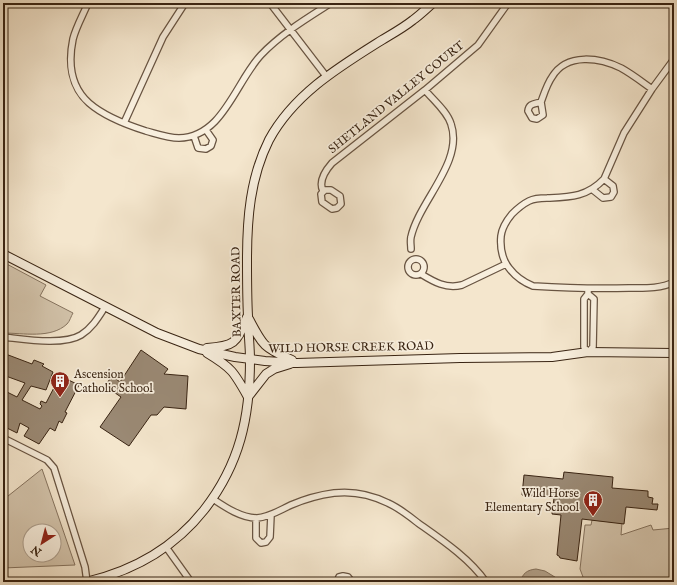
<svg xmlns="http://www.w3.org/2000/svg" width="677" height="585" font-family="'IM FELL English',serif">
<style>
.green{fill:#d4c5ad;stroke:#867460;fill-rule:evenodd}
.water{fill:#b4a48e;stroke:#83715d}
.building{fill:#9a8974;stroke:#392413}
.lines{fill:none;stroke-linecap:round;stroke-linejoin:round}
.street-casing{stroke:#685442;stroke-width:8}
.secondary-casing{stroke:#392413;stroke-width:10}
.street{stroke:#f8efde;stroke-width:5.5}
.secondary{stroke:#f8efde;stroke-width:8}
.labels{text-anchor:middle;stroke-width:3.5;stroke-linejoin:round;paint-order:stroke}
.street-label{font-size:12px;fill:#392413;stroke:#f8efde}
.poi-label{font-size:12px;fill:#392413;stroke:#f8efde;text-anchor:start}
</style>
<rect width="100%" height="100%" fill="#f4e6cd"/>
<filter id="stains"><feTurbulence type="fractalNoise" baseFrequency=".005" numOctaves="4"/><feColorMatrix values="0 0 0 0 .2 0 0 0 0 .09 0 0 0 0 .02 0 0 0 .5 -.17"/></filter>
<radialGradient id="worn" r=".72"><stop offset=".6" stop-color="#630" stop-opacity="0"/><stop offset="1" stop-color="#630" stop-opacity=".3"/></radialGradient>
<path class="green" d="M3,262L46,285L40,296L73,313C71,316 70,321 67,324C51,339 23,333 3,333Z
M42,469L75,565L3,568V500ZM30,531H54V555H30Z
M592,520L622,523L621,535L651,525L653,530L674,528V582H588L583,577L580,569L585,525H591Z"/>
<path class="water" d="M536,569L545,571L563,582H520C523,573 527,570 536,569Z"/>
<path class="building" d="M141,350L168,369L164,374L188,376L186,409L164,407L157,415H151L129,446L100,427L121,397L105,386L112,376L120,382Z
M3,353L32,364L34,360L44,364L42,366L53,372L46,390L31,386L22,400L40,409L42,406L40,404L41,401L46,403L60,376L79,385L65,412L67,413L62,423L59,421L55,431L50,428L39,444L24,436L29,428L20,423L17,433L7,428L6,429L3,427V418L5,414H3V390L17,397L25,383L3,375Z
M564,472L613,477L612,488L648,491V497L653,498L652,504H658L657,510L626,507L624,524L582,519L577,561L560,558L559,556L557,555L561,515L552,514L554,498L522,495L524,475L563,479Z"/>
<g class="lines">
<g class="street-casing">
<path id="street" d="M88,3C83,15 76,27 73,39C68,63 71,87 89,103C105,117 127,125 146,131C157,134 168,138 179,138C223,137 235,83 261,55C281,34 306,19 331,3
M187,3H194
M270,3L326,76
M674,59L652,89L624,133L604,179C587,197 570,197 547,198C541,198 535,198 529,201C523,204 517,209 512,214C507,220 502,227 501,236C500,247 502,259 509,268C515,276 523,282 533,286C565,288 596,289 629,288C644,288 660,289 674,282
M541,102C544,94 547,84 552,77C567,52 600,58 621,68C632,74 642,82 652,89
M541,102L543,115L537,119L532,118L528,111C529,103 535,104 541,102Z
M124,123L163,37L185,3
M194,136L198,148L206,149L211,146L213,140L206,130
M325,190H331L340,196L341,204L337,208L332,209L322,202L321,194Z
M593,190L603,198L611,197L614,192L613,186L604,179
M323,191C318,181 325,171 332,163L425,90L478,45L508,3
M411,249C411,245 410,241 411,237C419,201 464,162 451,124C447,111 433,100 425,90
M408 267a8 8 0 1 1 16 0a8 8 0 1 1-16 0Z
M421,274C434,282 446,289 462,285L506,264
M588,294L594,299L593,347L588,352L584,347V299L588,294V289
M3,337C23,339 63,346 81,335C92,328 98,318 105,307
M3,438L47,460L54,468L85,567L87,582
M213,499C225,507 241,518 257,518C270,517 280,510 291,505C305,499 319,495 334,493C352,491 372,495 388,503C399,508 408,515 418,523C442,540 469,558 486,582
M256,518V538L261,543L266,542L270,537L271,515
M166,547L191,582
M337,582L339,577L343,576L348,577L352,582"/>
</g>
<g class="secondary-casing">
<path id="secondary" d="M3,254L157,333L199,349L235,357L265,361L297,363L460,358L552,357L588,352L674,353
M249,319C263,346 264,348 292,360
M207,348C236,346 236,343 247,317
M207,353C232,368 234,372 248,397
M248,397L266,374L274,369L290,364
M86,582C133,571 174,548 204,510C240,464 250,417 250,360C250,345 248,331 248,316C247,297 247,278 247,260C247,219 250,178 269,140C294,94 339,67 382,40C392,34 403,28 413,20C420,15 426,9 433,3"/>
</g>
<use href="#street" class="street"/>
<use href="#secondary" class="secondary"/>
</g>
<defs>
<g id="building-pin" transform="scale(1)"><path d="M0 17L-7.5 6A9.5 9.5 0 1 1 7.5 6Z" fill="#8f2418" stroke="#f8efde"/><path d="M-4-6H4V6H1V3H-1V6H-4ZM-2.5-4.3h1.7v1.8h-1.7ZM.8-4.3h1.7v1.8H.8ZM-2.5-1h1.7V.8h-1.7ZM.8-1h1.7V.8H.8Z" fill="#fff"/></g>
</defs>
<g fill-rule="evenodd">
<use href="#building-pin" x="60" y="381"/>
<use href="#building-pin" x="593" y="500"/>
</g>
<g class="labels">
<g class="street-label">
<text transform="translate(396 97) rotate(-39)" y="4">SHETLAND VALLEY COURT</text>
<text transform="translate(236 292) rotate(-91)" y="4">BAXTER ROAD</text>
<text transform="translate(351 347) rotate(-1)" y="4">WILD HORSE CREEK ROAD</text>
</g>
<g class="poi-label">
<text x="74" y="378">Ascension<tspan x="74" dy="14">Catholic School</tspan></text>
<text x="579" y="497" text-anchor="end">Wild Horse<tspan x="579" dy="14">Elementary School</tspan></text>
</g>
</g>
<rect width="677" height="585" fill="none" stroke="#f4e6cd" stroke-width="16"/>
<rect x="4" y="4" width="669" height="577" fill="none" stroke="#392413" stroke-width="2"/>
<rect x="8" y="8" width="661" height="569" fill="none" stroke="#392413"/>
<g transform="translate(42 543) rotate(216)"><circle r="19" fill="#f8efde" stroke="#ac9e8d"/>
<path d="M0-3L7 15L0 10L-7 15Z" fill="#8f2418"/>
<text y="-6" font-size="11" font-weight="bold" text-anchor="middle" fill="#392413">N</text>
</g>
<rect width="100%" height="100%" filter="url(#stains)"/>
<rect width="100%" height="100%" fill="url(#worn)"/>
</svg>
